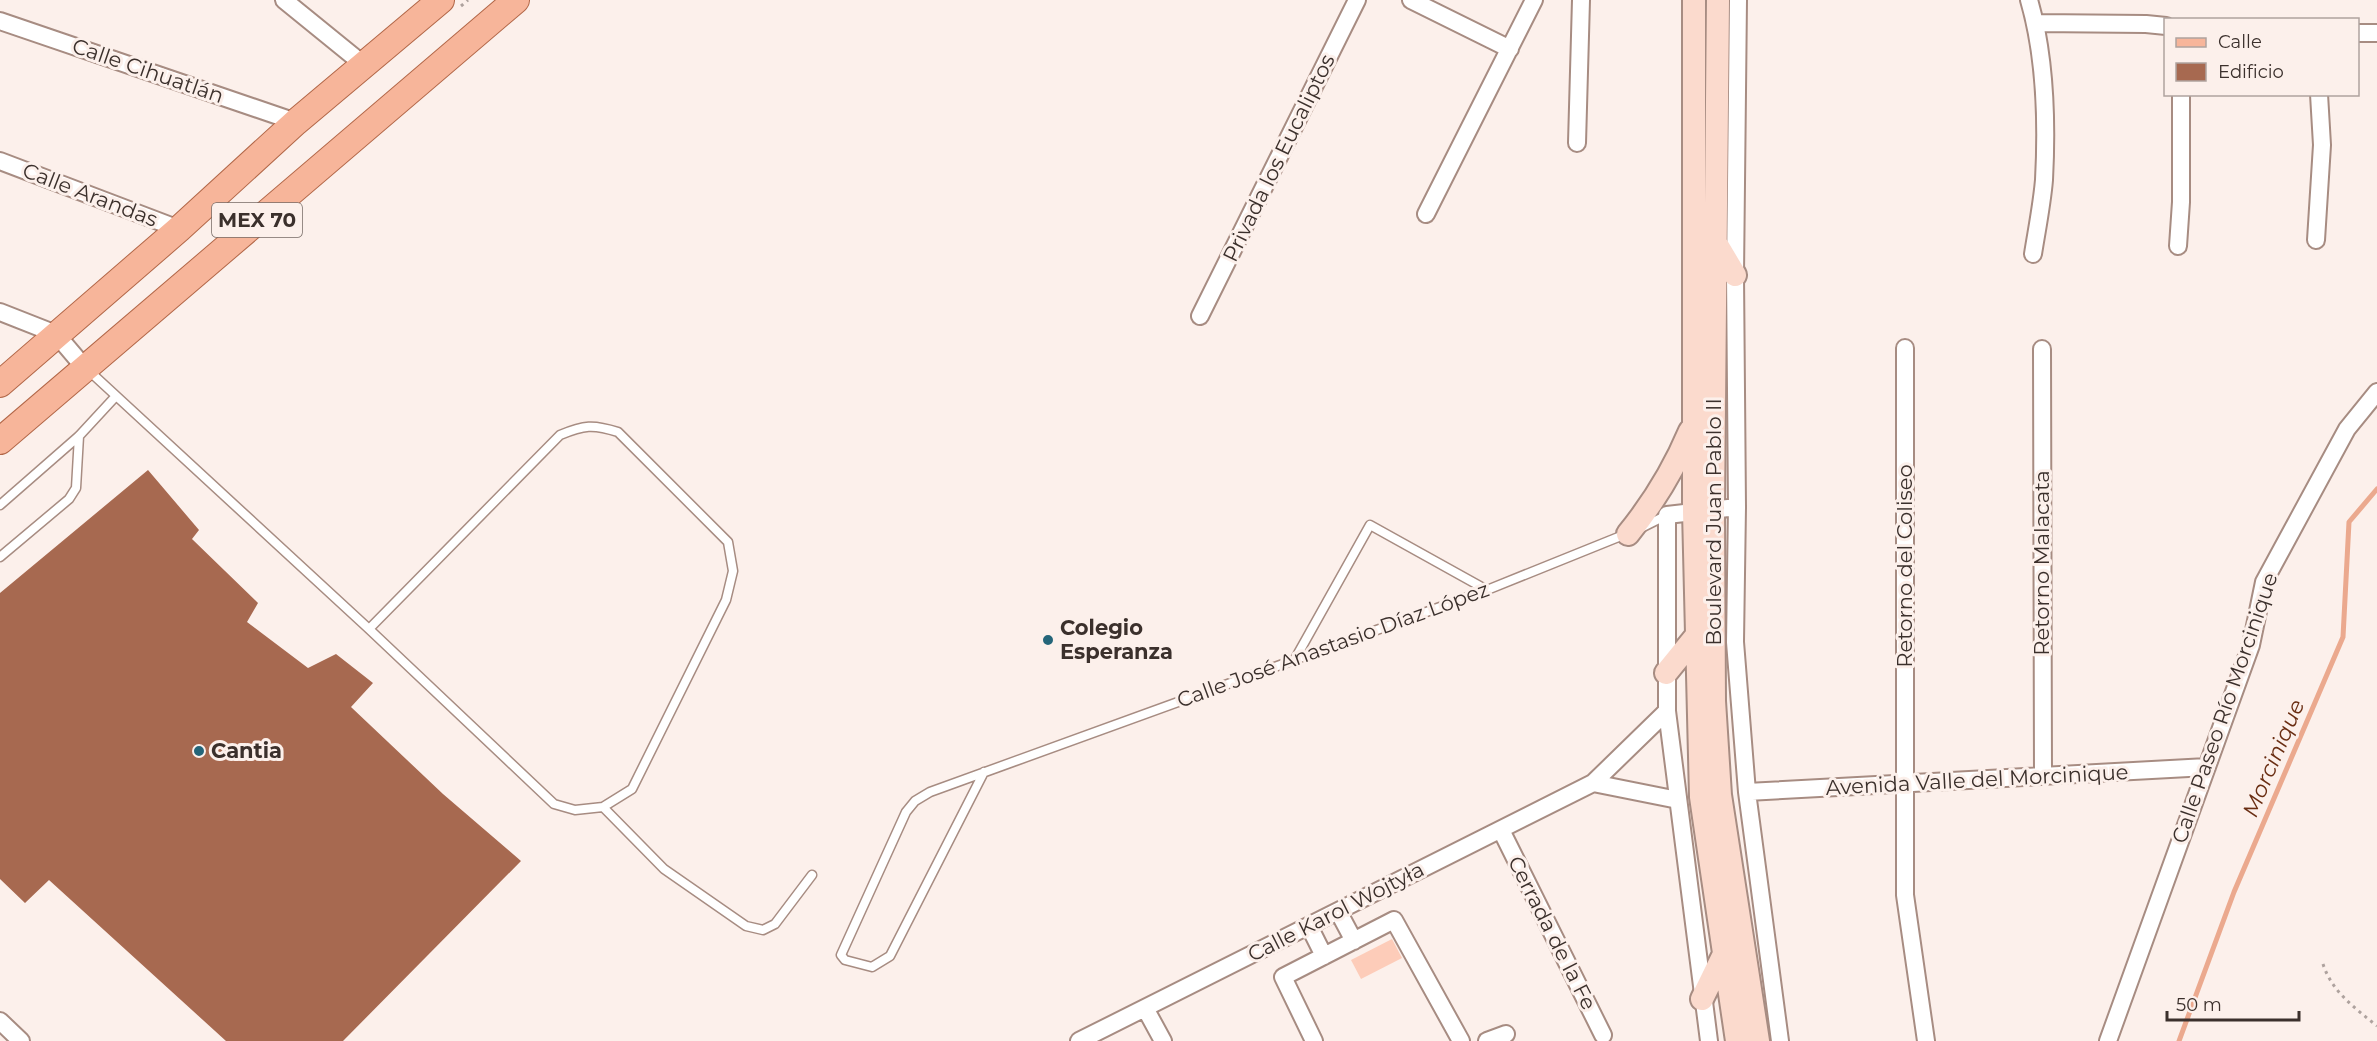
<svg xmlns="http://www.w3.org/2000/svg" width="2377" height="1041" font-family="Montserrat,sans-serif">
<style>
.green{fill:#fdccb9}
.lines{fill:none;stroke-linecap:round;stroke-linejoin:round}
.stream{stroke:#eba98e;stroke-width:5}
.building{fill:#a76950}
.service-casing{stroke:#a78c82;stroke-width:11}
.minor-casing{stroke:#a78c82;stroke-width:20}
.secondary-casing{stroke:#a78c82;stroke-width:26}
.primary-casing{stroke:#b26748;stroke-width:28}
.path{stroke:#aea29e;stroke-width:3;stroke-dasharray:3 4.5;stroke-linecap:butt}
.service{stroke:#fff;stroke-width:8}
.minor{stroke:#fff;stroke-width:16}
.secondary{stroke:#fbdacd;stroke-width:22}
.primary{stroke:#f7b59a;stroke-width:26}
.poi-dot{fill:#246579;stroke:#fcf0eb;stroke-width:2}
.labels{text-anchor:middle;stroke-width:6;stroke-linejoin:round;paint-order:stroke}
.shield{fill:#fcf0eb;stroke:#756a65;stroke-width:1.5}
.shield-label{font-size:20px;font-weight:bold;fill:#3b302c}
.street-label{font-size:21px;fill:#3b302c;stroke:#fcf0eb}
.poi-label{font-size:21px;font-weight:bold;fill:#3b302c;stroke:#fcf0eb;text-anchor:start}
.water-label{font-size:22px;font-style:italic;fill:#6a2e13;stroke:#fcf0eb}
</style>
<rect width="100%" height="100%" fill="#fcf0eb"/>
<path class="green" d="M1392,939L1402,958L1361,979L1351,960Z"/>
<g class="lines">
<path class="stream" d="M2179,1041L2234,892L2343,637L2349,522L2377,489"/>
</g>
<path class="building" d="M148,470L199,530L192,539L258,603L247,622L308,668L336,654L373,683L351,707L443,794L521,861L343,1041H226L49,880L25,903L0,879V593Z"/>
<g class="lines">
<g class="service-casing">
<path id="service" d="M87,369L369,629L554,804L575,810L603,807L632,789L726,600L733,571L728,542L618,432C593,424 584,425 560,435L369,629
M0,505L79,436L116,396
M1641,528L1667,515
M0,557L69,499L76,488L79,436
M1295,659L1370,525L1487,590
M984,772L890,956L872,967L845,960L841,955L906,812L915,801L930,792L1487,590L1626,534
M603,807L664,869L746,926L763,930L775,924L812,875"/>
</g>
<g class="minor-casing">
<path id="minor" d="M284,0L364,65
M1411,0L1510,49
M1738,0L1735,275L1737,507L1735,642L1747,792L1780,1041
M2029,0C2045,55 2047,123 2044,180C2042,204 2037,229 2033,254
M0,21L296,122
M2036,23L2146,24L2166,26
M2358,33H2377
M1577,143L1581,0
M0,161L179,229
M1426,214L1534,0
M2316,240L2322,145L2319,94
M2178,246L2181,202V94
M0,312L56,334L84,367
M1200,316L1357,0
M1905,348V895L1926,1041
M2042,349L2043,776
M1593,783L1678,800
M1747,792L2207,767
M1501,830L1603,1035
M1338,911L1354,941
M1309,926L1324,956
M1145,1008L1163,1041
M0,1021L21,1041
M1079,1041L1593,783L1667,711
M1314,1041L1283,977L1394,920L1461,1041
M1487,1041L1506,1034
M1709,1041L1667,711V515L1737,507
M2108,1041L2251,645L2264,582L2347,429L2377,392"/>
</g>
<g class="secondary-casing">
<path id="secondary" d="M1694,0V511L1701,797L1737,1041
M1718,0L1713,509L1714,701L1720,795L1758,1041
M1716,243L1735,275
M1628,534C1654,502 1674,469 1690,431
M1666,673L1697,635
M1702,999L1723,956"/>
</g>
<g class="primary-casing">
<path id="primary" d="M0,384L179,229L296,122L441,0
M0,441L516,0"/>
</g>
<path class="path" d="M461,6L468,0
M2323,964C2332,992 2355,1008 2377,1026"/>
<use href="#service" class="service"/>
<use href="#minor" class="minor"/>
<use href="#secondary" class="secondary"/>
<use href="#primary" class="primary"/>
</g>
<g class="poi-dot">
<circle cx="1048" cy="640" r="6"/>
<circle cx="199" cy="751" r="6"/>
</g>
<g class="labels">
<rect class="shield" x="212" y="203" width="90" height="34" rx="4.5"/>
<g class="shield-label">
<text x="257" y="227">MEX 70</text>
</g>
<g class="street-label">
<text transform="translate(148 71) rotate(19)" y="7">Calle Cihuatlán</text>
<text transform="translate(1279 158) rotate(-64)" y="7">Privada los Eucaliptos</text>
<text transform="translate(90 195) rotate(21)" y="7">Calle Arandas</text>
<text transform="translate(1714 522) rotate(-90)" y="7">Boulevard Juan Pablo II</text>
<text transform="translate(2042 563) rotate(-90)" y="7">Retorno Malacata</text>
<text transform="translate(1905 566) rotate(-90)" y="7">Retorno del Coliseo</text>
<text transform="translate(1333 645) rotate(-20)" y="7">Calle José Anastasio Díaz López</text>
<text transform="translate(2225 708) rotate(-71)" y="7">Calle Paseo Río Morcinique</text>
<text transform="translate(1977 780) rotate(-3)" y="7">Avenida Valle del Morcinique</text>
<text transform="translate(1336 912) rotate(-27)" y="7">Calle Karol Wojtyła</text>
<text transform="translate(1552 933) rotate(63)" y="7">Cerrada de la Fe</text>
</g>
<g class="poi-label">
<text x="1060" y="635">Colegio<tspan x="1060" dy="24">Esperanza</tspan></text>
<text x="211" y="758">Cantia</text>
</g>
<g class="water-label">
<text transform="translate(2273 758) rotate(-67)" y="8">Morcinique</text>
</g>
</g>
<rect x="2164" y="18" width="195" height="78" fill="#fcf0eb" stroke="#afa39f" stroke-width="1.5"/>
<rect x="2176" y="38" width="30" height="9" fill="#f7b59a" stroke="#afa39f" stroke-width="1.5"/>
<text x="2218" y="48" font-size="18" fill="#3b302c">Calle</text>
<rect x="2176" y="63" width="30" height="18" fill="#a76950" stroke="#afa39f" stroke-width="1.5"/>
<text x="2218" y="78" font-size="18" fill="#3b302c">Edificio</text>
<path d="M2167 1011v9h132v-9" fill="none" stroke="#3b302c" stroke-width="3"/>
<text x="2176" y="1011" font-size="18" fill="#3b302c" stroke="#fcf0eb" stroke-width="4.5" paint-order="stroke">50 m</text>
</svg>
